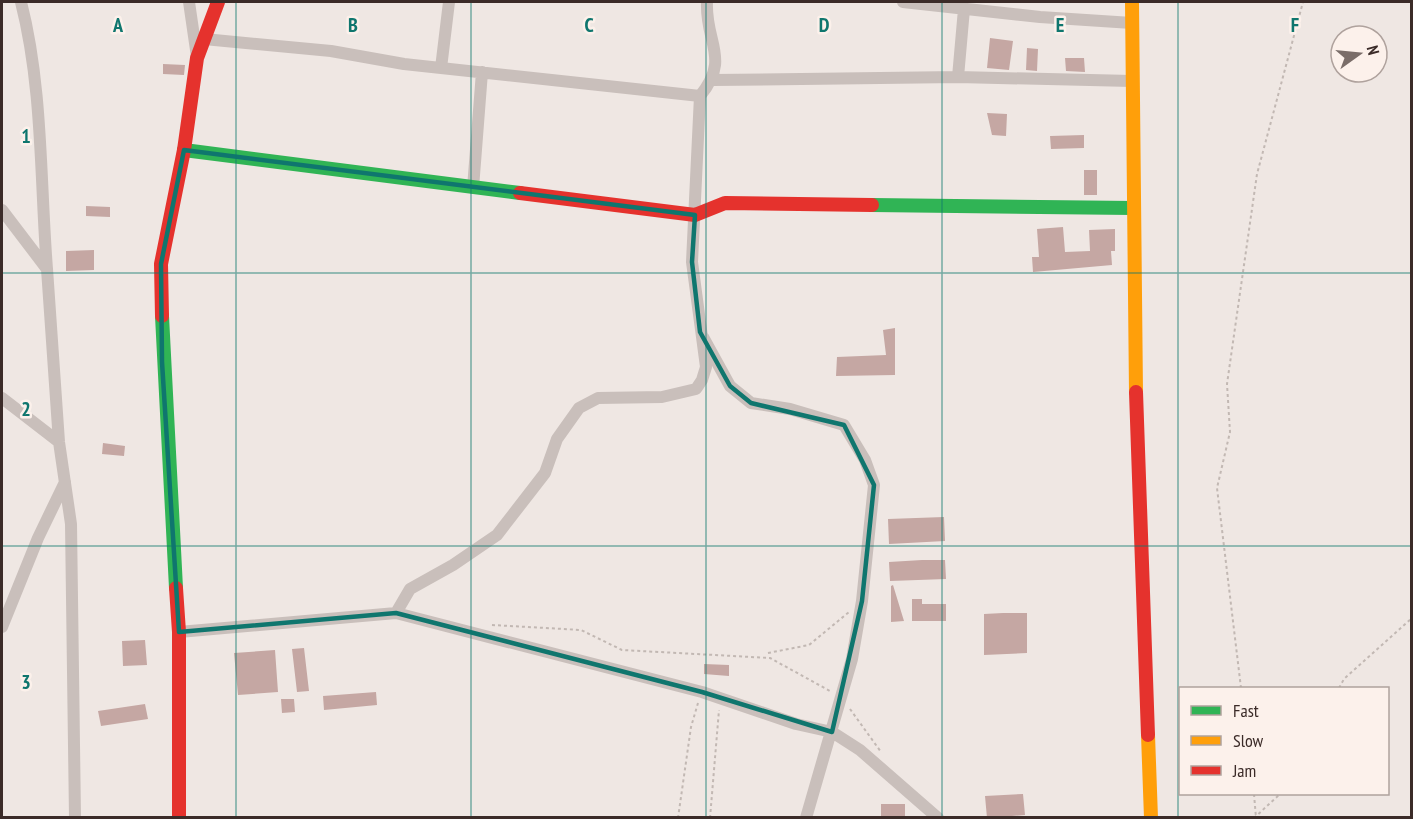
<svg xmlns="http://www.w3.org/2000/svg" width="1413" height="819" font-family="'PT Sans Narrow',sans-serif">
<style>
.building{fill:#c5a7a3}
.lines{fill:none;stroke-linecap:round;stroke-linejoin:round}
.path{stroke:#c2b8b3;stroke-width:2;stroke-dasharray:3 3;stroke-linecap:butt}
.street{stroke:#c9bfbb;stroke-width:12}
.fast{stroke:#30b455;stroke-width:14}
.slow{stroke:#ff9f0a;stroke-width:14}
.jam{stroke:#e5322d;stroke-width:14}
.marked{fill:none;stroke:#0f766e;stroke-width:4.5;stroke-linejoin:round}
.grid{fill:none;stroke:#0f766e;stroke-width:1.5;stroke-opacity:0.55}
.grid-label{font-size:20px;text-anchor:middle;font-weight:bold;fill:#0f766e;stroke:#fcf1eb;stroke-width:5;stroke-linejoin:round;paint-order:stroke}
</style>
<rect width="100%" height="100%" fill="#efe7e3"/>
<path class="building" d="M990,38L1013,41L1009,70L987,68Z
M1027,48L1038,49L1037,71L1026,70Z
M1065,58H1084L1085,72L1066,71Z
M163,64L185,65L184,75L163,74Z
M987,113L1007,114L1006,136L992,135Z
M1084,135V148L1051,149L1050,136Z
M1084,170H1097V195H1084Z
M86,206L110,207V217L86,216Z
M1063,227L1065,252L1090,251L1089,230L1115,229V251H1111L1112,265L1033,272L1032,257H1039L1037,229Z
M94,250V270L66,271V251Z
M895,328V375L836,376L837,357L886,355L883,330Z
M103,443L125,446L124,456L102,454Z
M944,517L945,541L889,544L888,519Z
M922,560H945L946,579L890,581L889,562Z
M893,585L904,621L891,622V586Z
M912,599H922V604H946V621H912Z
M1003,613H1027V653L984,655V614Z
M145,640L147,665L123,666L122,641Z
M304,648L309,691L297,692L292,649Z
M275,650L278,692L238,695L234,653Z
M704,664L729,665V676L704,674Z
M376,692L377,705L324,710L323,696Z
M281,699H294L295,712L282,713Z
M145,704L148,719L101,726L98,711Z
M1023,794L1025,815L987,818L985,796Z
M881,804H905V818H881Z"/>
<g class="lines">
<path class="path" d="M492,625L581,630L622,650L770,658L830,691
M768,653L809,645L849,612
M1241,688L1217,488L1230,432L1227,384L1257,174L1303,2
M1339,688L1344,679L1412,618
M850,709L881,752
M1254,794L1256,818
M678,818L691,727L698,703
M710,818L719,710
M1254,818L1280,794"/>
<path class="street" d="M21,2C43,88 40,180 47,269
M189,2L197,57
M903,2L1040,17L1132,23
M204,39L331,51L404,64L700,96
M441,68L449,2
M958,77L964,9
M713,80L958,77L1132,81
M473,188L482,72
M2,210L47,269L59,442L71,524L75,818
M703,337L730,386L751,403L790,409L844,425L865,460L874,485L862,601L852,659L806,818
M2,398L59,442
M396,613L410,589L453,565L497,535L545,473L557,439L579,408L598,398L662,397L696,389L702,380L706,367L692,262L700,96C731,58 705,43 707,2
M2,627L38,538L65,482
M179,632L396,613L702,692L796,724L832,732L860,750L938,818"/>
<path class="fast" d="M184,150L520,193
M872,205L1133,208
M162,316L176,588"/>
<path class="slow" d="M1132,2L1136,392
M1148,735L1151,818"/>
<path class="jam" d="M520,193L695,215L725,203L872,205
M162,316L161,264L184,150L197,58L218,2
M1136,392L1148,735
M176,588L179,632V818"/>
</g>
<path class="marked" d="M184,150L695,215L692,262L700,332L730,386L751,403L844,425L874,485L862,601L832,732L702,692L396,613L179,632L162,362L161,264Z"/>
<path class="grid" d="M236,2V818M471,2V818M706,2V818M942,2V818M1178,2V818M2,273H1412M2,546H1412"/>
<g class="grid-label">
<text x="118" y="32">A</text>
<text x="353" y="32">B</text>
<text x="589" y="32">C</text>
<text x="824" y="32">D</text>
<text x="1060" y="32">E</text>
<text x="1295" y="32">F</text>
<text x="26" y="143">1</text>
<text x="26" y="416">2</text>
<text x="26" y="689">3</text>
</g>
<rect width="1413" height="819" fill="none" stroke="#3b2b28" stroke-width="6"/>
<rect x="1179" y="687" width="210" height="108" fill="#fcf1eb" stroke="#afa29d" stroke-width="1.5"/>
<rect x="1191" y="706" width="30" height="9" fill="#30b455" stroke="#afa29d" stroke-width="1.5"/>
<text x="1233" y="717" font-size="18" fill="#3b2b28">Fast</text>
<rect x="1191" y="736" width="30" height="9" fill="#ff9f0a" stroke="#afa29d" stroke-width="1.5"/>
<text x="1233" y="747" font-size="18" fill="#3b2b28">Slow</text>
<rect x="1191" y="766" width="30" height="9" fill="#e5322d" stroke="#afa29d" stroke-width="1.5"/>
<text x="1233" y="777" font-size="18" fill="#3b2b28">Jam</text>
<g transform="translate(1359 54) rotate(75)"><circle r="28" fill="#fcf1eb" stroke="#afa29d" stroke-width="1.5"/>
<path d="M0-4.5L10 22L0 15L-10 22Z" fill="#7a6d69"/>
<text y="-9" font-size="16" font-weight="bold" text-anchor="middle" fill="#3b2b28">N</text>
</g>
</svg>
